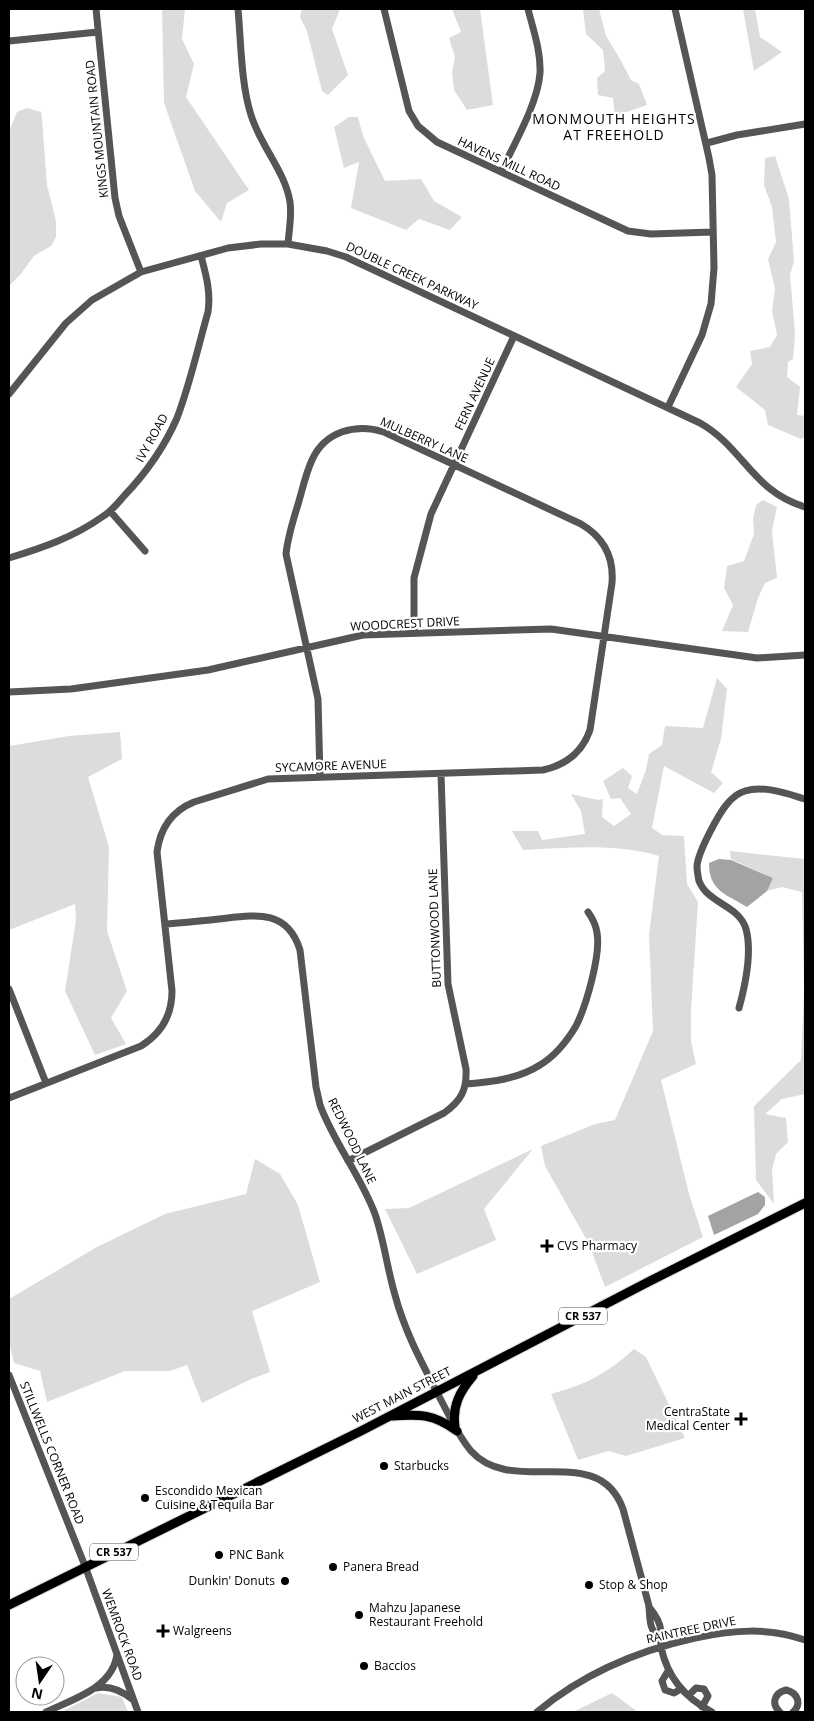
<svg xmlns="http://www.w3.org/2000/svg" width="814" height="1721" font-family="'Open Sans',sans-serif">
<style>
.green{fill:#dcdcdc}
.water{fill:#a3a3a3}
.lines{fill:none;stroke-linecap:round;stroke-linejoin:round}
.major-casing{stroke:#dbdbdb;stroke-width:11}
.minor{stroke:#555;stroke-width:7}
.major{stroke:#000;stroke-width:9}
.poi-dot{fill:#000;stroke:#fff;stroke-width:2}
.labels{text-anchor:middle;stroke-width:4.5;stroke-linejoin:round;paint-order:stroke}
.shield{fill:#fff;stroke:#4c4c4c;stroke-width:1}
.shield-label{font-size:11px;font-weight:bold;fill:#000}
.street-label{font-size:12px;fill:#000;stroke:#fff}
.poi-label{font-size:12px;fill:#000;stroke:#fff;text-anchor:start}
.neighbourhood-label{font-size:14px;letter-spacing:1px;fill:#000;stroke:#fff}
</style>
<rect width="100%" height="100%" fill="#fff"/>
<path class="green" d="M162,9H185L182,39L194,64L186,97L249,190L227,203L221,222L195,191L164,103Z
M302,9H340L332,29L348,75L328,95L322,91L307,31L300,17Z
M452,9H480L493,105L467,110L454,90L452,72L455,57L449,38L461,32Z
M583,9H599L606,36L620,59L631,80L639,84L647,105L615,116L613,98L598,95L597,78L605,71L603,50L586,34Z
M743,9H755L760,37L782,52L754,71Z
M27,108L41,112L42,118L47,185L56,221V237L51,246L34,256L20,275L9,286V132L17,112Z
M349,117H358L363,136L385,181L421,179L434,201L462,217L450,230L419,219L406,230L351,208L359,162L344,168L334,127Z
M775,156L789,199L794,262L790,274L795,334L793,359L788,362L787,377L800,387L797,415L805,416V437L801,439L768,425L765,410L736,387L752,364L750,351L770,347L777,335L772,311L775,289L768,259L776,242L772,207L764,185L765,158Z
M763,500L777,507L772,531L777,578L765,583L758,598L748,632L722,631L733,605L724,588L727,566L744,561L754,534L753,519L756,505Z
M717,678L727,689L721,739L711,772L723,783L714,793L664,766L652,828L662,835L684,836L687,884L698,902L691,1010V1041L696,1064L661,1080L689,1194L703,1237L605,1287L589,1244L545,1166L541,1146L595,1124L615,1120L653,1031L649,935L659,856C615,843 568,848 523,850L512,831H538L542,840L585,834L581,811L571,794L598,800L603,799L602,817L614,826L631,814L620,798L611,799L603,781L623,768L632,776L628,788L637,794L646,770L649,754L662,745L665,726L703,728Z
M120,732L122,759L88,777L109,847L107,931L127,991L111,1018L126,1044L95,1055L65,991L76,920L75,904L9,930V746L69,736Z
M730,851L805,859V1094L782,1099L765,1114L786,1118L788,1142L776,1154L772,1170L774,1204L756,1180L754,1106L801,1060L804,990L802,892L782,887L767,891L773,878L731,859Z
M533,1149L484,1209L496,1240L417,1274L385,1209L409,1208Z
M255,1159L280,1174L298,1205L320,1282L252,1311L270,1372L249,1380L202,1403L187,1365L170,1371H125L47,1402L40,1371L14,1363L9,1342V1299L97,1247L165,1214L246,1194Z
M634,1349L646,1357L685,1438L626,1456L608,1451L578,1460L551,1394C585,1385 608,1373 634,1349Z
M98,1693L122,1697L128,1712H61Z
M612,1693L638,1712H573Z"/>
<path class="water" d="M719,859L731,860L773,878L767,891L747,907C726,894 709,891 709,863Z
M758,1192L765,1197V1205L758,1214L714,1235L708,1216Z"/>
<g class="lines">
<g class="major-casing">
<path id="major" d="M392,1416C420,1414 434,1414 457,1431
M455,1426C452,1406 460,1391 473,1376
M9,1605L361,1431L650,1281L805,1203"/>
</g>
<path class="minor" d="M96,9L115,198L119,216L141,272
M238,9C241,42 241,84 251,115C260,145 285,171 290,202C292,216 289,230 288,244
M384,9L409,111L418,126L437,142L628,231L651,234L713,232
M9,41L98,32
M707,143L737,135L805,124
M501,172C514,144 538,103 540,73C541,51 533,29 528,9
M9,394L66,323L92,300L141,272L228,248L261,244H288L327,251L346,257L700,423C744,448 752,491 805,507
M668,407L702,335L711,304L714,268L712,175L709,158L675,9
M110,511L145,551
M9,558C42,548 74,537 102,517C111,512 117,504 124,496C146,473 164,448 177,418C190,384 198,347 208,312C211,292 206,275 201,256
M414,633V578L431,514L514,336
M9,692L71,689L208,670L363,635L551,629L757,658L805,655
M165,924C183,923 201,921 219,919C254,915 287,908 300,950L316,1087L320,1105C334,1143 361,1176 375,1214C384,1240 387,1268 395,1295C405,1333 424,1367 442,1402C451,1419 459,1437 471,1451C513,1498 598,1440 623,1509L649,1606C650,1621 649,1629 660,1639
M9,989L46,1083
M739,1008C745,986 752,951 746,929C739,905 708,904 699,881C698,876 697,870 697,866C698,852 718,815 727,804C732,798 738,793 745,791C764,785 788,794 805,799
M466,1084C492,1082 518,1079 540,1065C555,1056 567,1041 576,1026C586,1006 601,955 597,933C596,925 593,919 588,912
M9,1098L141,1046C162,1033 172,1015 172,991L157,852C160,829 172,811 194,802L268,779L543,770C566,765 582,753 590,730L612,583C614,557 603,537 581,524L384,432C356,423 325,431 312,460C306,473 303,487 299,501C294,518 288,535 286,554L318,699L320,777
M348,1161L444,1113C461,1101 467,1090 466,1069L448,984L441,774
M9,1375L85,1566L138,1712
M649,1607C655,1614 660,1621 661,1631C661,1637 660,1641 661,1647C667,1676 685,1698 712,1712
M668,1671L662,1681L665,1690L674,1693L681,1689
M96,1688C110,1685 122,1691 132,1699
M689,1695L696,1688L704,1689L708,1696L702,1707
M46,1712C73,1699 113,1688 117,1654
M537,1712C584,1673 636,1651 695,1638C734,1630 768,1627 805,1640
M780,1712C771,1704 774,1693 786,1690C798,1693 802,1704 793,1712"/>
<use href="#major" class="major"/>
</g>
<g class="poi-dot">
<path d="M544.5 1238.5h5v5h5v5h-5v5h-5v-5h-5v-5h5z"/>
<path d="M738.5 1411.5h5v5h5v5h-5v5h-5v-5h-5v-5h5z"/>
<circle cx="384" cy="1466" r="5"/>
<circle cx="145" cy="1498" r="5"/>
<circle cx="219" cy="1555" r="5"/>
<circle cx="333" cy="1567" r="5"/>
<circle cx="285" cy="1581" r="5"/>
<circle cx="589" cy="1585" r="5"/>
<circle cx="359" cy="1615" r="5"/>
<path d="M160.5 1623.5h5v5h5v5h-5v5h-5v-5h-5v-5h5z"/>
<circle cx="364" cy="1666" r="5"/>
</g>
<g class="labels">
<g class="shield">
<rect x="559" y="1307.5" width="48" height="17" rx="4"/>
<rect x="90" y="1543.5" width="48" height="17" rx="4"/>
</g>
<g class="shield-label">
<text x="583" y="1320">CR 537</text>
<text x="114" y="1556">CR 537</text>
</g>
<g class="street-label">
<text transform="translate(97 129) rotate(-96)" y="4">KINGS MOUNTAIN ROAD</text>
<text transform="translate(509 164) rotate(25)" y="4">HAVENS MILL ROAD</text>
<text transform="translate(412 276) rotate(25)" y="4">DOUBLE CREEK PARKWAY</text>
<text transform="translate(475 394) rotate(-65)" y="4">FERN AVENUE</text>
<text transform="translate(152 438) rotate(-61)" y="4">IVY ROAD</text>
<text transform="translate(424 440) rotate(24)" y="4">MULBERRY LANE</text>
<text transform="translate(405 624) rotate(-3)" y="4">WOODCREST DRIVE</text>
<text transform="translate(331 766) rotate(-2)" y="4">SYCAMORE AVENUE</text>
<text transform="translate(435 928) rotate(-92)" y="4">BUTTONWOOD LANE</text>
<text transform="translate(352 1141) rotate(64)" y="4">REDWOOD LANE</text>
<text transform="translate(402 1395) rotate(-27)" y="4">WEST MAIN STREET</text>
<text transform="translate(52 1453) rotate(68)" y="4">STILLWELLS CORNER ROAD</text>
<text transform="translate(691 1630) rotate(-12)" y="4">RAINTREE DRIVE</text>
<text transform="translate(122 1635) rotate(70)" y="4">WEMROCK ROAD</text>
</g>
<g class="poi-label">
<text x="557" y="1250">CVS Pharmacy</text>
<text x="730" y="1416" text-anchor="end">CentraState<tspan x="730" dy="14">Medical Center</tspan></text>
<text x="394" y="1470">Starbucks</text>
<text x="155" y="1495">Escondido Mexican<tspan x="155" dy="14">Cuisine &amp; Tequila Bar</tspan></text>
<text x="229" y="1559">PNC Bank</text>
<text x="343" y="1571">Panera Bread</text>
<text x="275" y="1585" text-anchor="end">Dunkin' Donuts</text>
<text x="599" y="1589">Stop &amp; Shop</text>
<text x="369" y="1612">Mahzu Japanese<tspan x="369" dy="14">Restaurant Freehold</tspan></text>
<text x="173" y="1635">Walgreens</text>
<text x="374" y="1670">Baccios</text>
</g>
<g class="neighbourhood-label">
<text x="614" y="124">MONMOUTH HEIGHTS<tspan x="614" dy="16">AT FREEHOLD</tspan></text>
</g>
</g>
<rect width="814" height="1721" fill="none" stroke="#000000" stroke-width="20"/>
<g transform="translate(40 1681) rotate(193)"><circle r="24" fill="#ffffff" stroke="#999999"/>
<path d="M0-4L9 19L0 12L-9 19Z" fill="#000000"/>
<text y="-8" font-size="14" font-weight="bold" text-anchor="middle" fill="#000000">N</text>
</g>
</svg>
